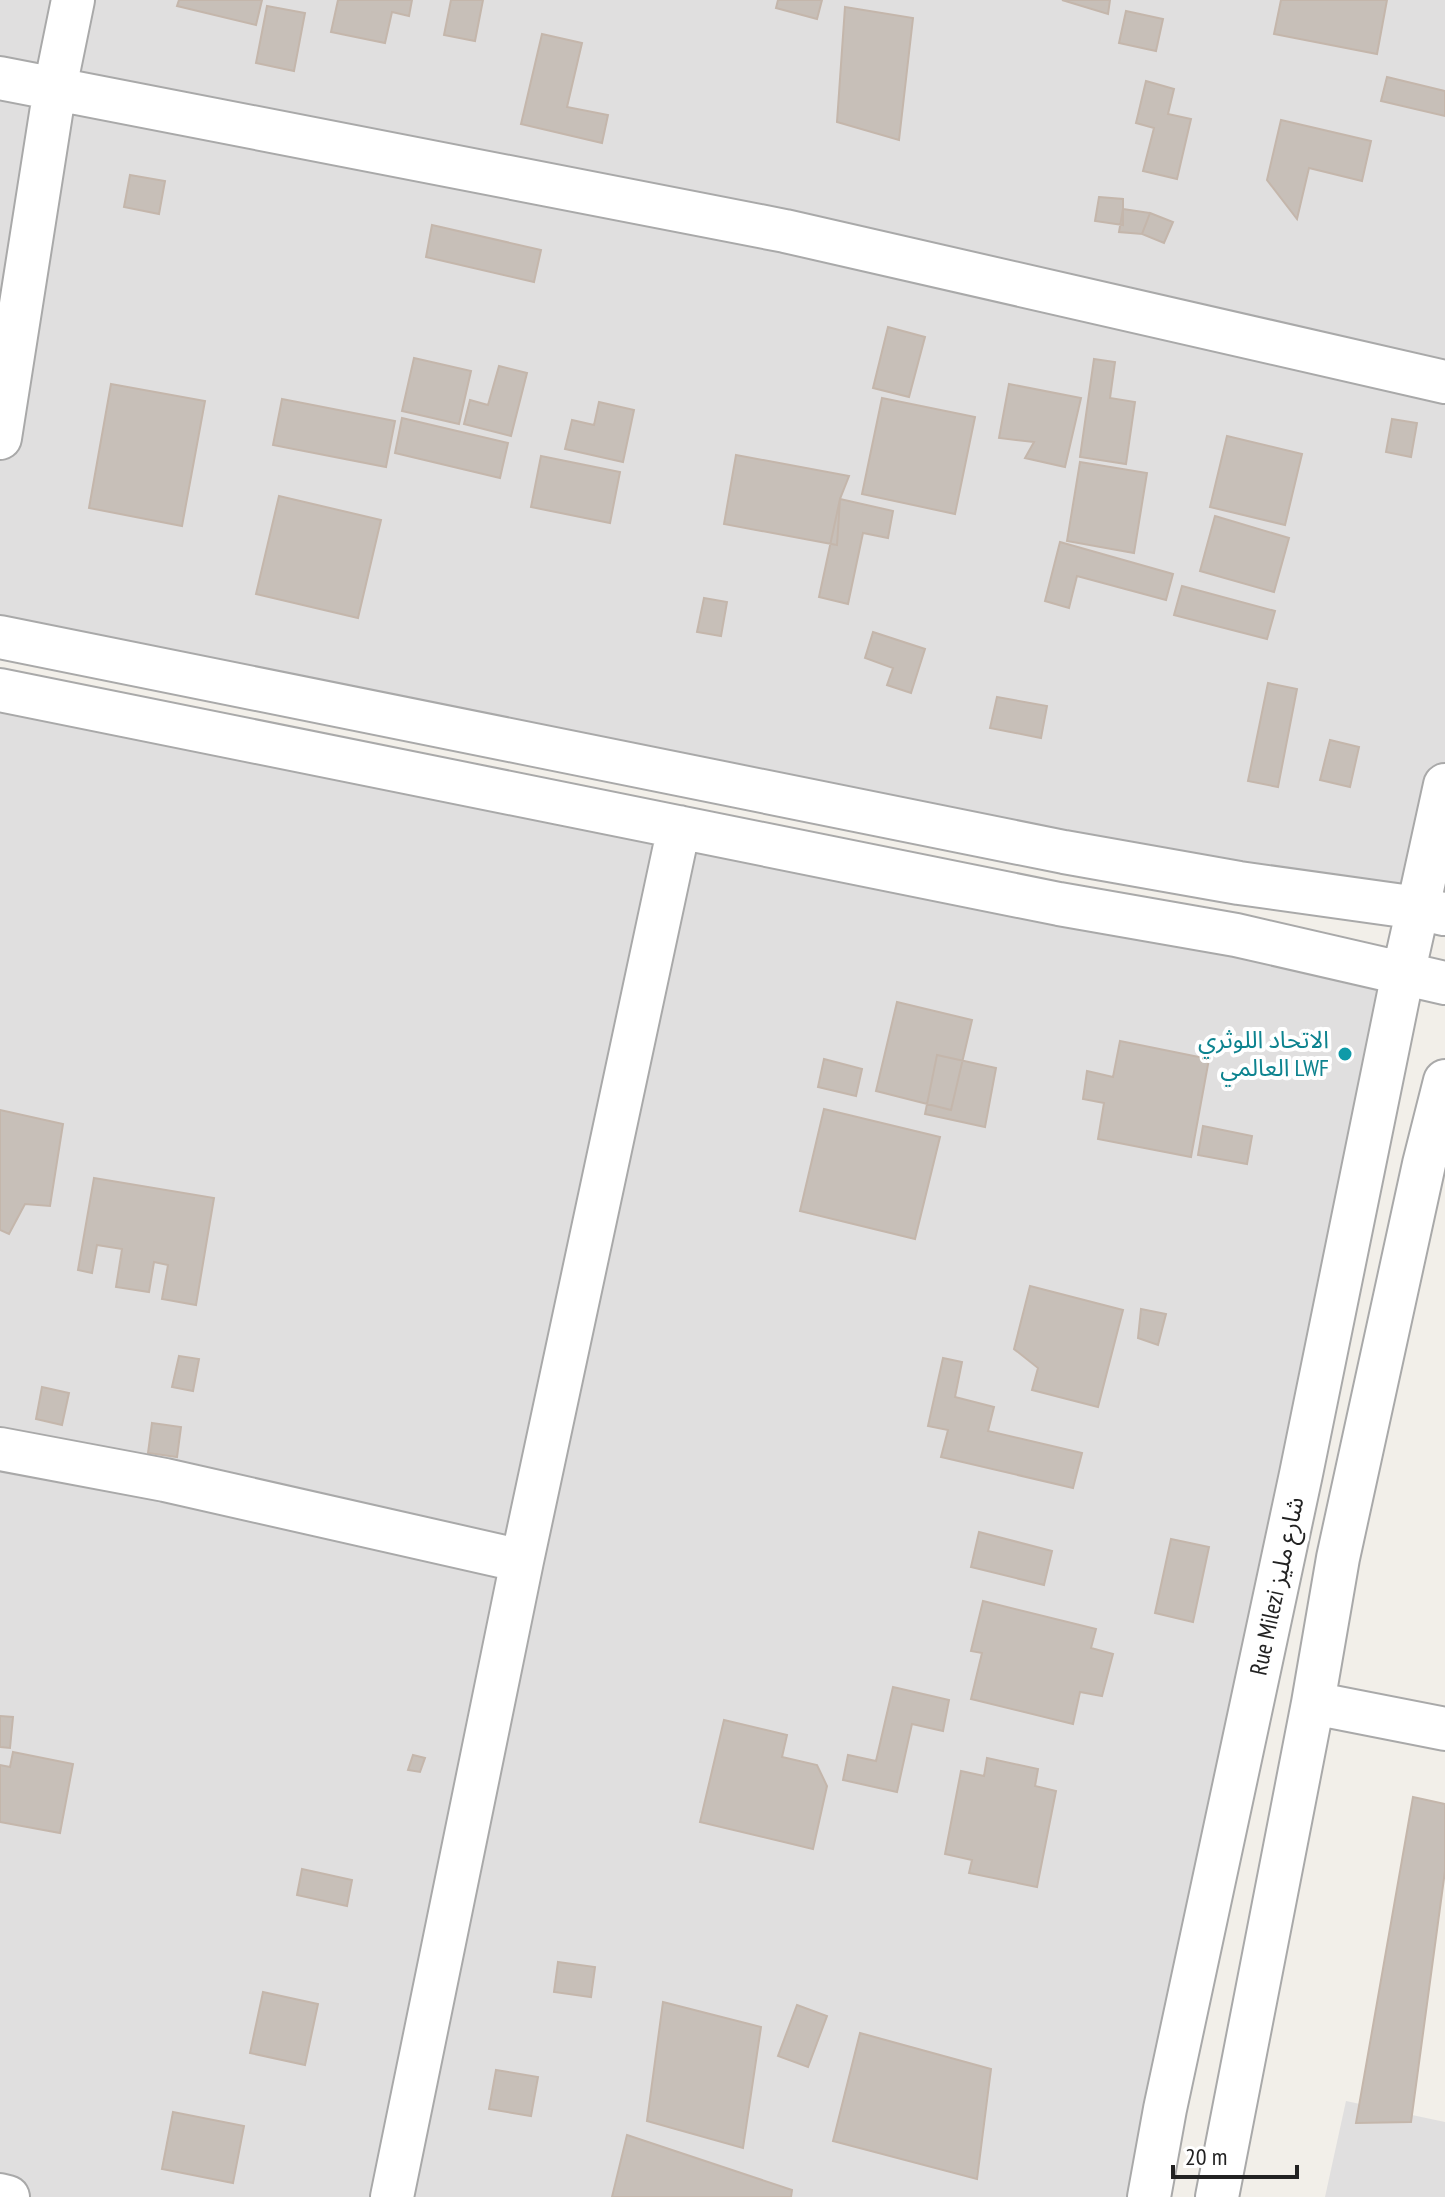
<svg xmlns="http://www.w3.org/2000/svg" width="1445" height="2197" font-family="'PT Sans Narrow','Noto Sans Arabic',sans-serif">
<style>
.residential{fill:#e0dfdf}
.building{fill:#c7bfb8;stroke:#c4b6ab;stroke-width:2}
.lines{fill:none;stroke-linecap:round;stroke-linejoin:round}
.minor-casing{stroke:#a9a9a9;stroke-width:46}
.minor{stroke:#fff;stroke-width:42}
.culture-dot{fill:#0f9aa8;stroke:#fff;stroke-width:3}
.labels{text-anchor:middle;stroke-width:8;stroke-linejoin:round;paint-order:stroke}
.culture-label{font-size:24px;fill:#0d838f;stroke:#fff;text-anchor:end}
.street-label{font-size:24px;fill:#222;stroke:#fff}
</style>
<rect width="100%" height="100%" fill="#f2efe9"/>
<path class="residential" d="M0,0H1445V916L0,631Z
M0,704L1412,982L1128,2197H0Z
M1346,2101L1445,2122V2197H1325Z"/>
<path class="building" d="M179,0H262L256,25L177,6Z
M338,0H412L409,16L392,12L385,43L331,32Z
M451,0H483L475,41L444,35Z
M778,0H822L817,19L776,8Z
M1062,0H1110L1108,14Z
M1281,0H1387L1377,54L1274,34Z
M267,6L305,13L294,71L256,63Z
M845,7L913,18L899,140L837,122Z
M1126,11L1163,19L1156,51L1119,43Z
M542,34L582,43L567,107L608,115L602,143L521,124Z
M1387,77L1445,91V116L1381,101Z
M1146,81L1174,89L1168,114L1191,119L1177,179L1143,171L1154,128L1136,123Z
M1281,120L1371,141L1362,181L1309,168L1297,219L1267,180Z
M130,175L165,181L159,214L124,207Z
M1099,197L1123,199V225L1095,221Z
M1123,209L1150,213L1142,234L1119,232Z
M1150,213L1173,222L1164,243L1142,234Z
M432,225L541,250L534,282L426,257Z
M888,327L925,337L909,397L873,388Z
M414,358L471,371L459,424L402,411Z
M1094,359L1115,362L1110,398L1135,402L1126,464L1080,457Z
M499,366L527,373L511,436L464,424L470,400L488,405Z
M111,384L205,401L182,526L89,508Z
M1009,384L1081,398L1065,467L1025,458L1034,442L999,438Z
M882,398L975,417L955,514L862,494Z
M282,399L395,421L386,467L273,445Z
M599,402L634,410L623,462L565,449L572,420L594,425Z
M402,418L508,443L500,478L395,453Z
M1392,419L1417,423L1411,457L1386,452Z
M1227,436L1302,454L1285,525L1210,507Z
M736,455L849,476L840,499L837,545L724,524Z
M541,456L620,472L610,523L531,507Z
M1080,462L1147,473L1134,553L1067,541Z
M279,496L381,520L358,618L256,594Z
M840,499L893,511L888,538L863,533L848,604L819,597Z
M1215,516L1289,538L1274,592L1200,571Z
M1060,542L1173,574L1166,600L1077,576L1069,608L1045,601Z
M1182,586L1275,611L1267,639L1174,615Z
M704,598L727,602L721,636L697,632Z
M873,632L925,649L911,693L887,685L893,668L865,658Z
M1268,683L1297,689L1278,787L1248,781Z
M997,697L1047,706L1041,738L990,728Z
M1330,740L1359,747L1350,787L1320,780Z
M897,1002L972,1020L951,1110L876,1091Z
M1120,1041L1209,1059L1191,1157L1098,1139L1104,1103L1083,1099L1087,1071L1113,1077Z
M937,1055L996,1068L985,1127L925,1114Z
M824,1059L862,1069L856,1096L818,1087Z
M824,1109L940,1137L915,1239L800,1211Z
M0,1110L63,1124L50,1206L25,1204L9,1234L0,1230Z
M1203,1126L1252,1136L1247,1164L1198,1155Z
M94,1178L214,1198L196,1305L162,1299L168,1265L154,1262L149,1292L116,1287L122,1249L97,1245L92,1273L78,1270Z
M1030,1286L1123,1310L1098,1407L1032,1390L1038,1368L1014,1349Z
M1141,1309L1166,1314L1158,1345L1138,1338Z
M179,1356L199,1359L193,1391L172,1387Z
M943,1358L962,1362L955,1397L994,1407L988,1431L1082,1453L1073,1488L941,1457L948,1430L928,1426Z
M42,1387L69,1393L62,1425L36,1419Z
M152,1423L181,1427L177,1457L148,1453Z
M979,1532L1052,1551L1044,1585L971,1567Z
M1171,1539L1209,1547L1193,1622L1155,1613Z
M983,1601L1096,1629L1091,1648L1113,1654L1102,1696L1080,1692L1073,1724L971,1699L982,1653L971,1651Z
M893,1687L949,1700L943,1731L912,1724L897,1792L843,1780L848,1755L876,1761Z
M0,1716L13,1717L10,1748L0,1747Z
M724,1720L787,1735L782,1757L817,1765L827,1786L813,1849L700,1822Z
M13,1752L73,1764L60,1833L0,1822V1765L10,1767Z
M413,1755L425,1758L420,1772L408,1770Z
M987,1758L1038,1769L1035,1786L1056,1791L1037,1887L969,1873L972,1860L945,1854L961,1771L984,1776Z
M1413,1797L1445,1804V1871L1411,2122L1356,2123Z
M302,1869L352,1880L347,1906L297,1895Z
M558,1962L595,1967L591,1997L554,1992Z
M263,1992L318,2004L305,2065L250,2053Z
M663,2002L761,2027L743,2148L647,2121Z
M797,2005L827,2016L808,2067L778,2056Z
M860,2033L991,2069L977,2179L833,2141Z
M496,2070L538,2077L531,2116L489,2109Z
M173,2112L244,2126L233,2183L162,2169Z
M627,2135L792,2190L791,2197H612Z"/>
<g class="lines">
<g class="minor-casing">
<path id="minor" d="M0,78L785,231L1445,382
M0,438L55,88L73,0
M0,637L1064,852L1239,883L1418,908L1445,785
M0,690L1059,904L1236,935L1445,983
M0,1449L165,1480L522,1561
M1313,1703L1445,1729
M0,2195L8,2197
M392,2197L522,1561L679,827
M1149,2197L1165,2109L1301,1474L1400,988L1418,908L1444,914
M1217,2197L1313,1703L1338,1558L1424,1164L1445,1081"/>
</g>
<use href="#minor" class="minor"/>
</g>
<circle class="culture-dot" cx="1345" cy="1054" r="8"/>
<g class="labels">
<g class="culture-label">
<text x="1329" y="1048">الاتحاد اللوثري<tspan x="1329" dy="28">العالمي LWF</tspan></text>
</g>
<g class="street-label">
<text transform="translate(1277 1586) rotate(-78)" y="8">Rue Milezi شارع مليز</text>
</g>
</g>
<path d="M1173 2165v12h124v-12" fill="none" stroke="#222222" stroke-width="4"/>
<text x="1185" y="2165" font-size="24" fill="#222222" stroke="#ffffff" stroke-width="6" paint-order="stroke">20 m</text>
</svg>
